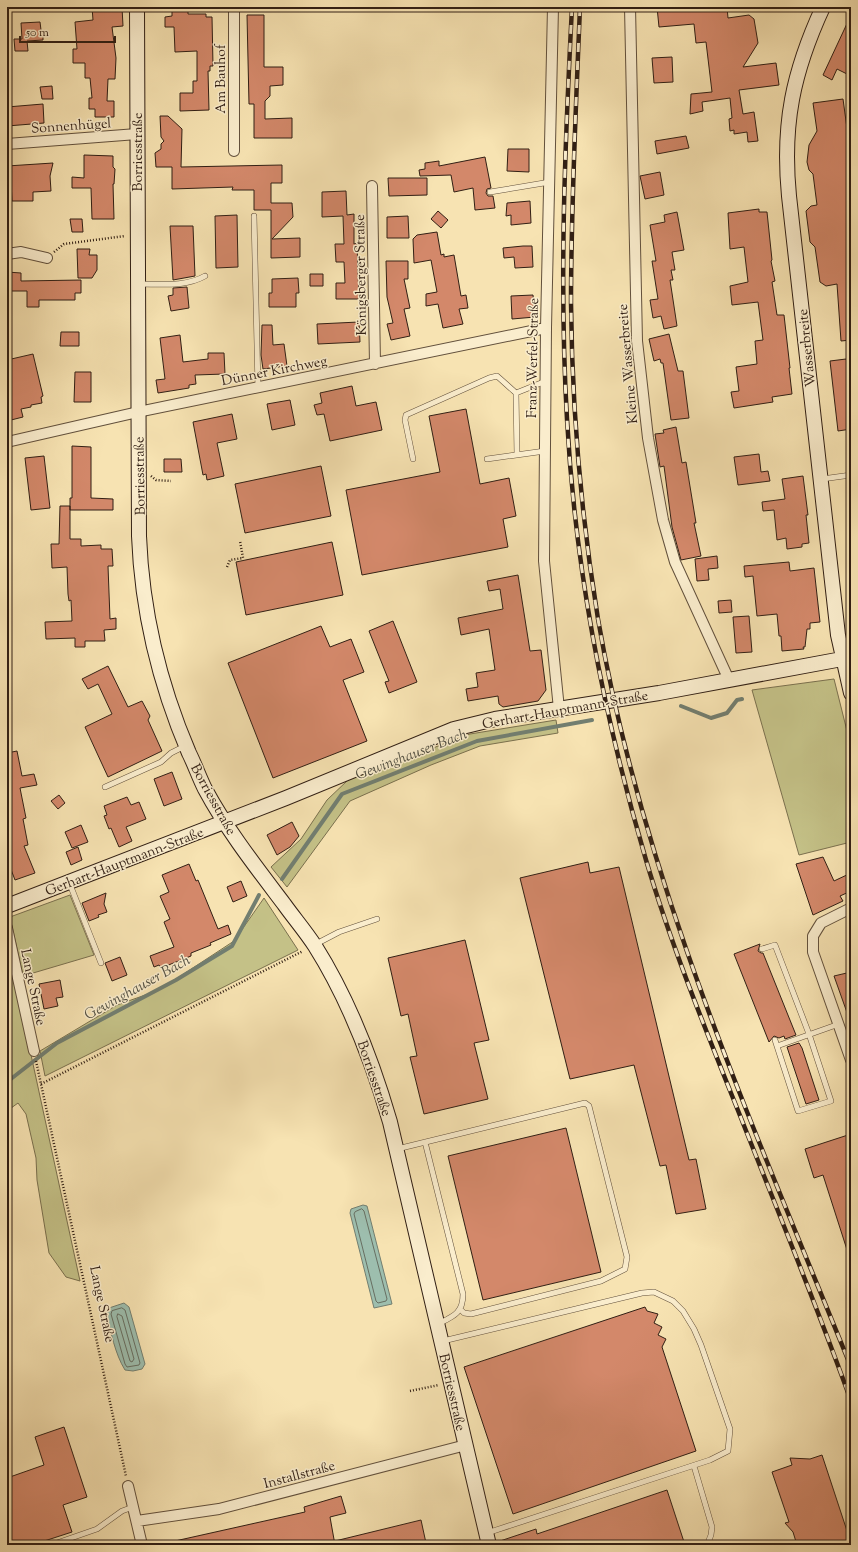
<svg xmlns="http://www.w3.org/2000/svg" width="858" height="1552" font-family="'Sorts Mill Goudy',serif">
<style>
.green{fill:#c4c187;stroke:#7a704e}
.water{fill:#9dbeae;stroke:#727e70}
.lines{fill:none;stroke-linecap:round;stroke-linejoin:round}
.shore{stroke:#676e61;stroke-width:1}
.stream{stroke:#727e70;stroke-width:4}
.building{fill:#d3886a;stroke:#311f14}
.lane-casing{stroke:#62503c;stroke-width:6}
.street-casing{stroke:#62503c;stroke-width:12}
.secondary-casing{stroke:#311f14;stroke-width:16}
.path{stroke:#311f14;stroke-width:2.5;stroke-dasharray:1 2;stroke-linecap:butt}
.lane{stroke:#faedcd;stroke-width:5}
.street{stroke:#faedcd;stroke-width:10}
.secondary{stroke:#faedcd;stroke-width:14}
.rail-casing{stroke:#311f14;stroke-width:4.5}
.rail{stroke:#faedcd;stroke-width:3;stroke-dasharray:9;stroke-linecap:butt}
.labels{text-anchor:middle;stroke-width:3;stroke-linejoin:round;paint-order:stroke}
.street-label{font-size:14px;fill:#311f14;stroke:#faedcd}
.water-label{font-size:15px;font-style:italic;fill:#514f42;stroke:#faedcd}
</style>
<rect width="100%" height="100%" fill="#f7e3b2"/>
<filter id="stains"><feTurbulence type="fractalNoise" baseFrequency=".005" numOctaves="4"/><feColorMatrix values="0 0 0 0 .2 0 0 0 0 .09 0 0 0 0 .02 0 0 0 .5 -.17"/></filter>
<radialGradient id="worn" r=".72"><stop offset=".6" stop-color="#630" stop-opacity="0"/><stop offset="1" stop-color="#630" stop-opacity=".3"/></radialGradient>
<path class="green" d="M834,679L851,747V842L799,855L752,690Z
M556,720L558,733L480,746L431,765L350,801L287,887L271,867L301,839L327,800L348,780L470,734Z
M70,895L94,955L23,976L10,917Z
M264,898L298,950L45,1076L40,1051L117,1005L151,993L176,979L234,941Z
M7,944L80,1281L66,1277L49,1253L37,1180L36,1158L26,1114L18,1103L7,1111Z"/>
<path class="water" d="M363,1205L367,1206L392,1304L374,1308L350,1213L351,1209Z
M124,1303L129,1307L145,1364L142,1369L133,1371L125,1370C115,1354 111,1332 106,1313L109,1308Z"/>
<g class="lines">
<path class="shore" d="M362,1209L364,1211L387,1299L386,1301L378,1303L376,1301L354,1214L355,1212Z
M122,1308L125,1310L140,1363L139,1365L127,1367L125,1364L111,1314L112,1311Z
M118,1314L122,1316L134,1359L132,1362L130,1361L117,1317Z"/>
<path class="stream" d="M7,14H8
M681,706L711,718L727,713L737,700L742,699
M282,879L342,794L477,741L592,720
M7,1082L57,1043L176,980L232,946L259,895"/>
</g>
<path class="building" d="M92,7H122L123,26L112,27L116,58L115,79H108L107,101H114V117H95V109H89V98H92L90,78H85V63H73V49H77L75,22L93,20Z
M172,7H185V11H188V14H206V17H212L213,66H210V71H208L209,110L180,111V93H193V81H197V51L175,52L174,27H165V17L172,16Z
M657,7H727L728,18L749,15L754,19L758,43L743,67L776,63L779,85L739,90L743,114L754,112L758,141L748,142L747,132L734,134V130L730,131L729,119L732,118L730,98L702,102L703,111L690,114L691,94L712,92L706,42L696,43L694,24L659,27Z
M247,15H264V67H283V85L270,86V96L265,101V119L292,118V138H254V104H249Z
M851,15V76L837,69L832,80L823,75Z
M40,22L41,30L43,32V40L27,41L28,51H15L14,39H22L21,23Z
M672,57L673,82L654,83L652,58Z
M52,86L53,99H42L40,87Z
M843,99L849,143H851V340L841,341L837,284L826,286L820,282L815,247L810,242L806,211L811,206L817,205L813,174L809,170L807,162L809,145L817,131L813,103Z
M43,104L44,123L7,126V107Z
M160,116H168L182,129L181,167L282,165V183H271V203H292L293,217L272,239L300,238V257L271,258V210H254V190H232L233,187L172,189V167H156L155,153L161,149V144L164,141L161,137Z
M686,136L689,148L657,154L655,141Z
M508,149H529V172L507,171Z
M84,155L113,156V167L115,169L114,184H113L114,219H92L91,188H72V177L84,178Z
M485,157L491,188L487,189L486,193L488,196H493L495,208L475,210L473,188L454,192L451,175L420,176L419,170L425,169V163L439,161V166Z
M53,163L50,176L51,191L33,192V201H12L11,182H7V166Z
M660,172L664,195L645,199L640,176Z
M388,178H427V195L389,196Z
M346,191L347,215L354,214V244L357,243L359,299H336V283H345L344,262H336L335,244H344L343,216L322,217V192Z
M530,201L531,223L511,225V215L506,216L507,203Z
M759,209V212H767L772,260L771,261L775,281L772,282L777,315H784L790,368H789L792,394L772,397L773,402L734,408L731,392L739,391L736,367L757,364L755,341L763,340L758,302L732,305L730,286L748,282L744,247L730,249L728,213Z
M438,211L448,220L441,228L431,219Z
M677,212L684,250L672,252L675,270H671L673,280H670L677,326L664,329L661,316L653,318L650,300L658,299L652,261H656L650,225L665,222L664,215Z
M237,215L238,267L216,268L215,216Z
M408,216L409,238H387V217Z
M70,219H82L83,232H72Z
M170,226H193L195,276L173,280Z
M437,232L441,255L444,254V257L454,255L461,296L466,295L468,308L459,309L463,324L443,328L438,304L426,306V294L437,292L431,260L414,263L413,239L417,235Z
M523,246H532L533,267L515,268L514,257L504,258L503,248Z
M77,249H90L89,255H97V270L92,278H78Z
M386,261H408V279H404L410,308L404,309L410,336L391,340L387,324L393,323L387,297Z
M7,272L21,273V281L81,280V293H75V300H39V307H27V291H7Z
M310,274H323V286H310Z
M298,278L299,293H296V307H269V293H272V279Z
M187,287L189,308L171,311L168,296L173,295V288Z
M533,295L535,317L512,319L511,296Z
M359,322L360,342L318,344L317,324Z
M262,325H272L273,345L284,344L287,366L263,369L261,355Z
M61,332H79V346H60Z
M669,334L678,371H683L689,418L671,420L663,363H661L660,359L654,361L649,339Z
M180,335L183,362L208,359V353H224L225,374L195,375L196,384L189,385V388L158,393L156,380L165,379L160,338Z
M33,354L43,396L41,397L42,403L31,405V407L21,409L23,417L7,421V360Z
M846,359L847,361L851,360V429L838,431L830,361Z
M75,372H91V402H74Z
M352,386L356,406L376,402L382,430L330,441L324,414L317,415L314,405L322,403L320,393Z
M290,400L295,425L272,430L267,404Z
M466,409L480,484L509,478L516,516L503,519L508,547L362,575L346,490L440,472L429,416Z
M232,414L237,439L217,443L224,476L207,480L206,474L203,475L193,422Z
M676,427L682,463L686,462L696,523H694L701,556L681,560L672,527L664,466L660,467L655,434L664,433L663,430Z
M72,446L91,447V498L113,499V510H70V498H72Z
M759,454L761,472L768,471L770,481L738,485L734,457Z
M44,456L50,508L31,510L25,458Z
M164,459H181L182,472H164Z
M321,466L331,516L245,533L235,484Z
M803,476L808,515H806L809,543L802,544V547L787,549L786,538L777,540L774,510L763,511L762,502L785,499L782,479Z
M60,506H70V539H81V546L101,545V549H112L113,566H108L110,619L116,618V629L104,630L105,641H85V647H75V638L46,639L45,622L72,621L71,600L69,601L68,594L67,567L52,568L51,544H59Z
M332,542L343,595L246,615L236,562Z
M717,556L718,568L708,569L709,580L697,581L695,559Z
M789,562L790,571L814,568L820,622L810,623V629H807L805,647H803L804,649L782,651L781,636H779L777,614L757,616L753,576L745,577L744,566Z
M518,575L530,651L541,650L546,690L538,701L503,707L499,704L498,696L468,701L466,689L478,687L476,673L495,670L489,629L461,635L458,618L503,609L500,589L489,591L487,581Z
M731,600L732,612L719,613L718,601Z
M749,616L752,652L736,653L733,617Z
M393,621L417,682L389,693L385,682L389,681L369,631Z
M321,626L330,647L351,639L364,672L343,680L367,741L273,778L228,663Z
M108,666L128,707L142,701L150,716L148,720L162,751L108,777L85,727L112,714L98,684L88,689L82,679Z
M17,751L22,776L34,774L37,785L20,788L26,818L23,819L28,845L24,846L35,873L15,880L7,859V858L11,856L7,834V753Z
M172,772L182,799L164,806L154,779Z
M59,795L65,803L58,809L51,801Z
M127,797L131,805L139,802L146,819L126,827L132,841L119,847L111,828L109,829L104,816L107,815L104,806Z
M292,822L299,836L290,847L277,855L267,835Z
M81,825L88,842L72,848L65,832Z
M78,847L82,860L71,865L66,852Z
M823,857L834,881L851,873V891L840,896L843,901L813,915L796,864Z
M588,862L590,873L619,867L689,1160L696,1159L706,1209L676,1214L666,1165L660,1166L634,1065L570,1079L520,878Z
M189,864L196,881L198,880L218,929L228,925L231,934L210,943L211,945L191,953V956L161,968L159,965L154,967L150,956L174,947L164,922L170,919L160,896L169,892L162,875Z
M241,881L247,896L233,902L227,887Z
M106,893L104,904L107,912L98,915L99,917L89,921L82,903Z
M465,940L489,1040L474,1043L488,1099L424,1114L410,1057L417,1056L408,1014L401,1016L388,958Z
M760,944L758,951L761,953H763L796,1035L785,1039L784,1036L779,1038L774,1036L769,1042L734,954Z
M120,957L127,975L112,981L105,963Z
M851,972V1020L850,1021L834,976Z
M60,980L63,997L56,998L58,1006L44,1009L39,984Z
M799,1043L802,1048L819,1100L806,1104L787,1047Z
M566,1128L601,1272L483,1300L448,1156Z
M851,1134V1255L849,1256L823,1175L814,1178L805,1149Z
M645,1307L647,1311L658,1314L654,1323L662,1327L658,1335L666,1339L662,1347L696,1451L513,1514L464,1367Z
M64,1427L87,1497L63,1505L72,1532L32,1545H7V1478L44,1465L35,1437Z
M822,1455L851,1543V1545H797L793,1532L785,1523L789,1522L772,1472L792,1465L790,1458L810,1459Z
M667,1490L685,1545H497V1542L536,1529L537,1534Z
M341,1496L346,1513L330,1517L335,1545H176L175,1541L305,1512L304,1507Z
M421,1520L426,1543L417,1545H336L335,1541Z"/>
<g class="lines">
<g class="lane-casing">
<path id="lane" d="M490,192L550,182
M254,216L258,388
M139,284C161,284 186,287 205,276
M516,393L517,455
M413,459L405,420L406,415L489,378L497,376L516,393L546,381
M487,459L545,451
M822,479L851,475
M105,787L161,762L171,753L185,746
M69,882L101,963
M316,944L339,932L377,919
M762,949L775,945L809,1034L831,1101L798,1111L775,1040
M777,1046L839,1024
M425,1142L463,1294C463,1313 454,1316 438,1324
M397,1149L585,1103L589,1106L627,1257L625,1269L601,1281L471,1314L464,1313L460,1309
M443,1341L642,1293L654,1292L673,1301L683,1311L694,1329L701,1345L730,1429L728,1451L710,1460L487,1533
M694,1466L712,1527L711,1535L707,1545
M51,1545L97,1529L122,1511L133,1507"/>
</g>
<g class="street-casing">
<path id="street" d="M553,7L546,328L544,561L559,709
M630,7L637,341L648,438L663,520L675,562L729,680
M7,144L137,134
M234,151V7
M372,186L375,364
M7,254L21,252L47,258
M7,442L138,412L546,328
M851,908L821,923L813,936V952L851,1060
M7,928L34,1051
M128,1486L142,1545
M137,1521L219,1509L466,1445"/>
</g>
<g class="secondary-casing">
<path id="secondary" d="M137,7L139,536C142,613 159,683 189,753C195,765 199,777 205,789C227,830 256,867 284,904C294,918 306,932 315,946C349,1000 372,1060 390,1122L489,1545
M823,7C793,72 782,124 789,196L838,635L851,693
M7,906L286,798L454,729L495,719L659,693L842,659"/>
</g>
<path class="path" d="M54,252L64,244L125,236
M151,476L156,480L171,481
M227,567L230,560L243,558L240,541
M36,1061L126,1476
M41,1084L303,951
M410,1391L439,1385"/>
<use href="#lane" class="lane"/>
<use href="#street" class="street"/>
<use href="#secondary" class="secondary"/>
<g class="rail-casing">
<path id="rail" d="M572,7C565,144 559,282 567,419C575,569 604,717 646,860C672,948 707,1033 741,1118C778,1212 817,1306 851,1401
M580,7C576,106 571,205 571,303C572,409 581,515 598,619C643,881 752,1123 851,1367"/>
</g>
<use href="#rail" class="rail"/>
</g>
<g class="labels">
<g class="street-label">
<text transform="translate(220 79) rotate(-90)" y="5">Am Bauhof</text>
<text transform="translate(71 125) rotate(-4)" y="5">Sonnenhügel</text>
<text transform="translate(137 152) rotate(-90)" y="5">Borriesstraße</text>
<text transform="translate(360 275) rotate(-91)" y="5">Königsberger Straße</text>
<text transform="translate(806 348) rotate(-96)" y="5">Wasserbreite</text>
<text transform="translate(532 358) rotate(-89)" y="5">Franz-Werfel-Straße</text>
<text transform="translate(627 364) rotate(-95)" y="5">Kleine Wasserbreite</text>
<text transform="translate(274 370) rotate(-11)" y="5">Dünner Kirchweg</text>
<text transform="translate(139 476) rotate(-91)" y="5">Borriesstraße</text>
<text transform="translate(565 709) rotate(-10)" y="5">Gerhart-Hauptmann-Straße</text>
<text transform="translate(214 799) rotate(61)" y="5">Borriesstraße</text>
<text transform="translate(124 861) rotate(-21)" y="5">Gerhart-Hauptmann-Straße</text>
<text transform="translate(34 987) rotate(78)" y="5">Lange Straße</text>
<text transform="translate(375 1078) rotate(71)" y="5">Borriesstraße</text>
<text transform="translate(103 1304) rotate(78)" y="5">Lange Straße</text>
<text transform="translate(453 1392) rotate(77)" y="5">Borriesstraße</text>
<text transform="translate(299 1474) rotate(-15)" y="5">Installstraße</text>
</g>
<g class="water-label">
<text transform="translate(411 754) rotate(-21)" y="5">Gewinghauser Bach</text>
<text transform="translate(137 987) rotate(-29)" y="5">Gewinghauser Bach</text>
</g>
</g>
<rect width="858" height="1552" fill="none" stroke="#f7e3b2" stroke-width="24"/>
<rect x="8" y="8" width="842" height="1536" fill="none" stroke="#311f14" stroke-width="2"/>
<rect x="12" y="12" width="834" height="1528" fill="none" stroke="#311f14"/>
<path d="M20 36v6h95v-6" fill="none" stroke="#311f14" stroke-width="2"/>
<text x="26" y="36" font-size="12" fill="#311f14" stroke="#faedcd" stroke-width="3" paint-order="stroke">50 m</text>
<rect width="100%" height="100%" filter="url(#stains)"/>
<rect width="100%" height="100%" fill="url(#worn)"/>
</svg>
